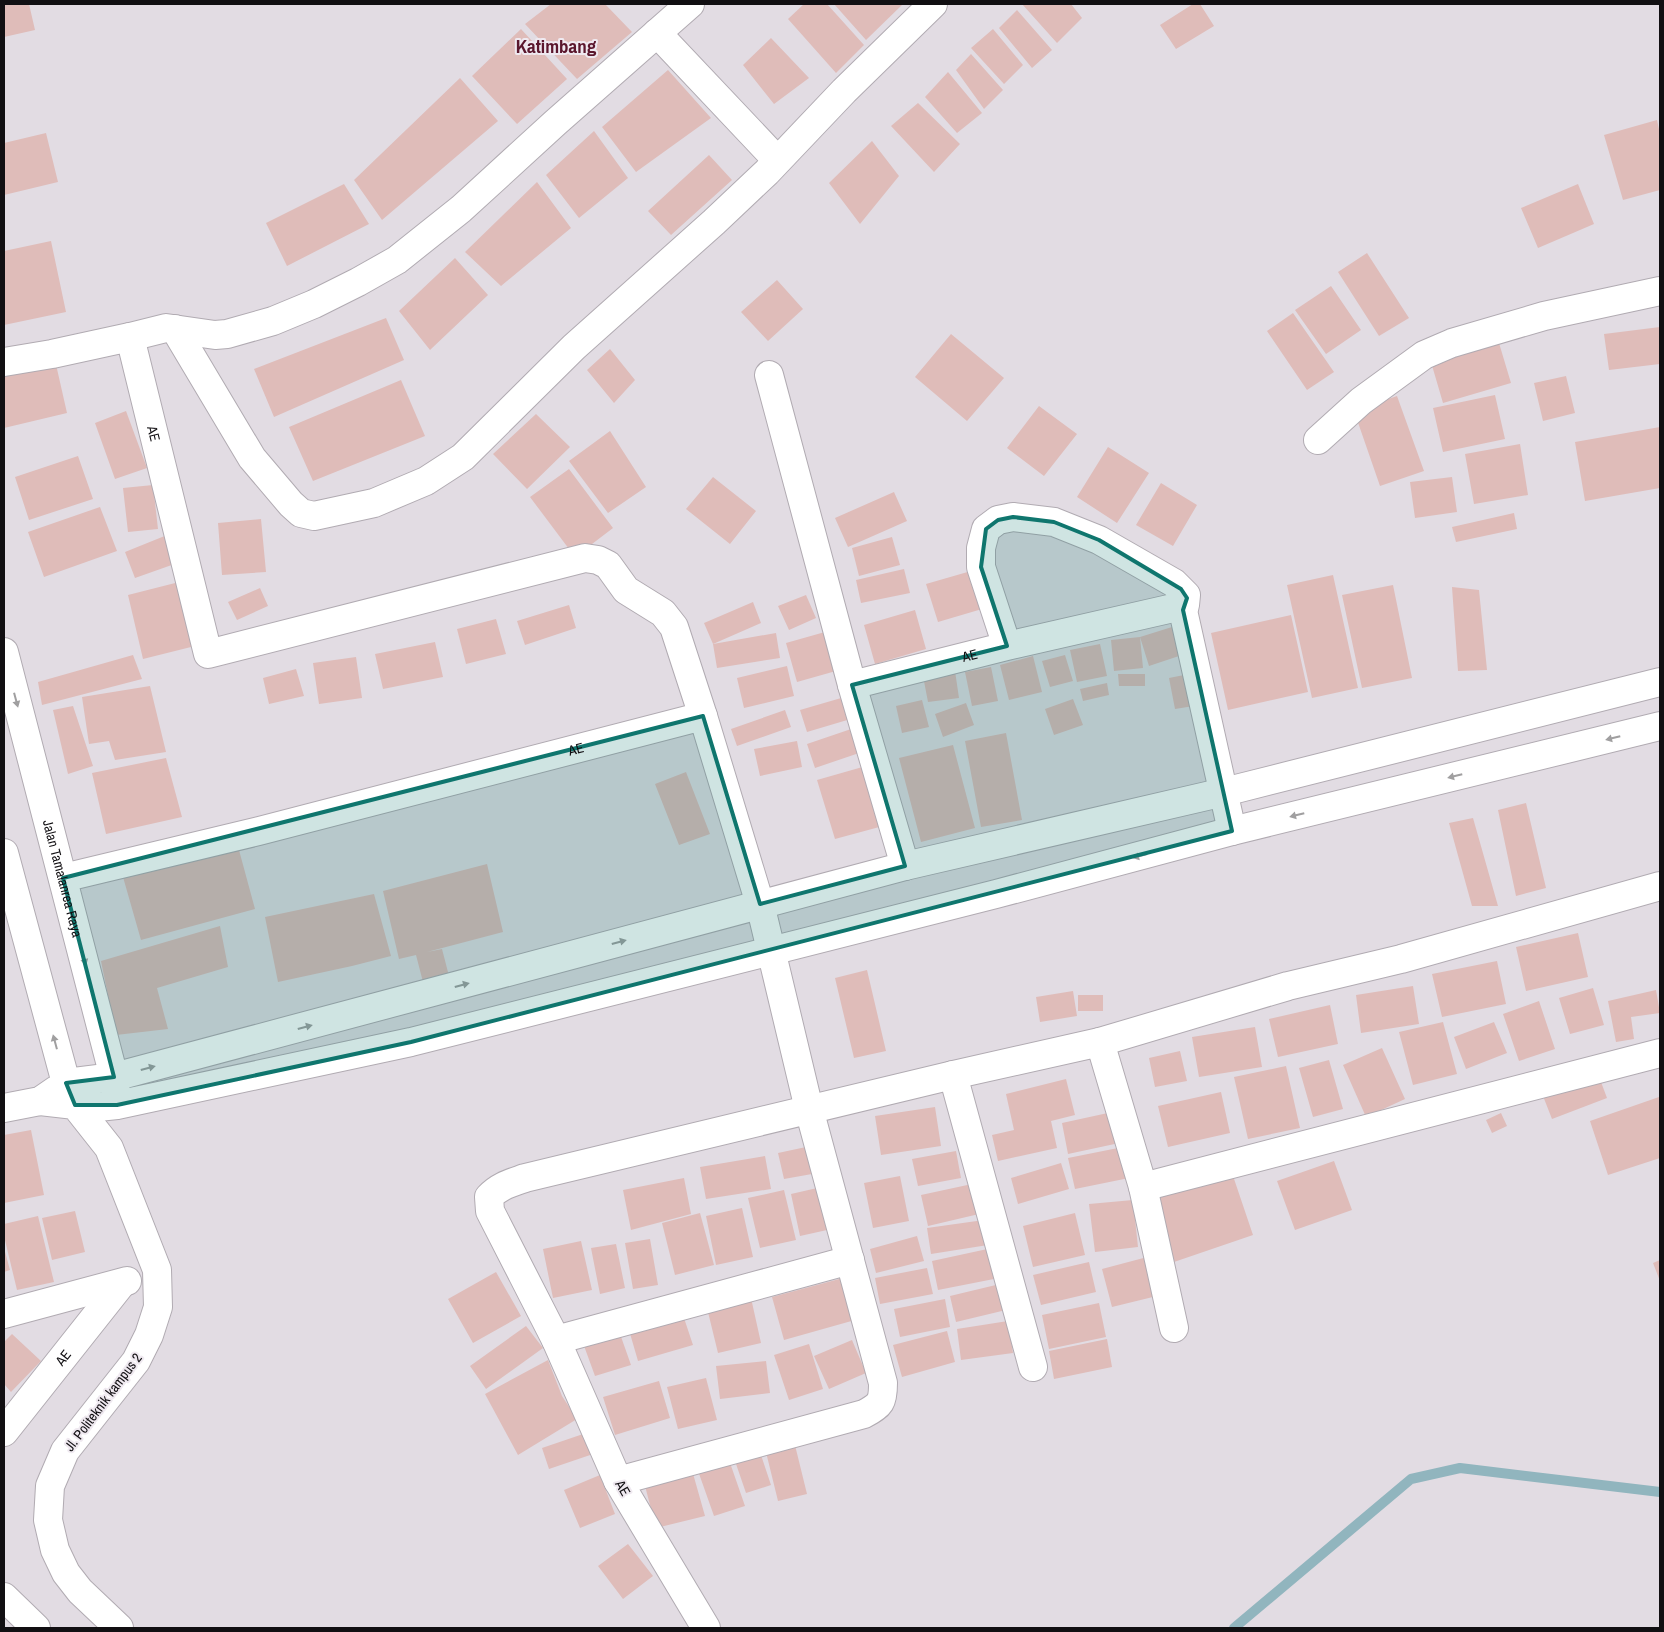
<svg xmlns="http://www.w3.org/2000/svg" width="1664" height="1632" font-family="'Archivo Narrow',sans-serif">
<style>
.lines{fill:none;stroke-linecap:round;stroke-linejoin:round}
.stream{stroke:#91b5be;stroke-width:10}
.building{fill:#dfbcb9}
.minor-casing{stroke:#b1abb2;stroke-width:30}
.major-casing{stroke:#b1abb2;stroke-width:30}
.minor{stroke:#fff;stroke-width:28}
.major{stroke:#fff;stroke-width:28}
.oneway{fill:#a09fa0}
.marked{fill:#0f766e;fill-opacity:0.2;stroke:#0f766e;stroke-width:4;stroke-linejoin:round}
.labels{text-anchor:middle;stroke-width:4;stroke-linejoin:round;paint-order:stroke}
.street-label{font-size:14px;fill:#110f12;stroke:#efe9f0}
.district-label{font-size:19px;font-weight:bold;fill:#5b172d;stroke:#efe9f0}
</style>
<rect width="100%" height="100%" fill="#e2dce3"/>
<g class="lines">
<path class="stream" d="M1234,1628L1411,1479L1460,1468L1660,1492"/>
</g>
<path class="building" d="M4,4H29L35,30L4,37Z
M551,4H605L632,32L577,79L525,24Z
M804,4H827L864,45L836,73L788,19Z
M834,4H903L866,40Z
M1022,4H1071L1082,18L1057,43Z
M1193,4H1200L1214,26L1176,49L1160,25Z
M1017,10L1052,50L1032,68L999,28Z
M521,29L567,79L517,124L472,76Z
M993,29L1023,65L1004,84L971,48Z
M771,38L809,78L774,104L743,65Z
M971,54L1003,90L984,109L956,70Z
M668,70L711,118L636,172L602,127Z
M948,72L982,113L957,133L925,97Z
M460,78L498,121L382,220L354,180Z
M918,103L960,144L934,172L891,126Z
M1657,120L1660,134V190L1623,200L1604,135Z
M594,131L628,178L579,218L546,175Z
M46,133L58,182L4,195V143Z
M872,141L899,176L860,224L829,183Z
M709,155L732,180L671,235L648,211Z
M537,182L571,228L501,286L465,252Z
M344,184L369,224L287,266L266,223Z
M1578,184L1594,224L1538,248L1521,208Z
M51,241L66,312L4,325V251Z
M1367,253L1409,318L1379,336L1338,272Z
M455,258L488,295L430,350L399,311Z
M777,280L803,309L768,341L741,312Z
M1331,286L1361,330L1326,354L1295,310Z
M1293,313L1334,372L1307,390L1267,331Z
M386,318L404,360L274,417L254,369Z
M1660,327V364L1609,370L1604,334Z
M951,334L1004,378L967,421L915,377Z
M1499,343L1511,383L1443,403L1431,362Z
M610,349L635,380L614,403L587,370Z
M55,360L67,413L4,428V372Z
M1566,376L1575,413L1543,421L1534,383Z
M401,380L425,436L313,481L289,427Z
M1495,395L1505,439L1443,452L1433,408Z
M1397,396L1424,471L1380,486L1354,411Z
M1039,406L1077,434L1044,476L1007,448Z
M126,411L147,468L115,479L95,423Z
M536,414L570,447L527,489L493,454Z
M1660,427V488L1585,501L1575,442Z
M610,431L646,487L608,513L569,461Z
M1520,444L1528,495L1474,504L1465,454Z
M1108,447L1149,473L1117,523L1077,497Z
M78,456L93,499L29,520L15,477Z
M569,469L613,528L575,557L530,497Z
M713,477L756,511L730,544L686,509Z
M1452,477L1457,512L1415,518L1410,482Z
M1161,483L1197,505L1173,546L1136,525Z
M153,485L158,529L128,532L123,488Z
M894,492L907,521L848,547L835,518Z
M100,507L117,551L44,577L28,532Z
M1514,513L1517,529L1456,542L1452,527Z
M261,519L266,572L222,575L218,523Z
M172,533L183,561L135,578L125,552Z
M892,537L900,565L859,576L852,548Z
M904,569L910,593L861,603L856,580Z
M971,571L982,609L938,622L926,584Z
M1333,575L1358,688L1312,698L1287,585Z
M187,580L203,644L143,659L128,595Z
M1393,585L1412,678L1362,688L1342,595Z
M1452,587L1479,590L1487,670L1458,671Z
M260,588L268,606L237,620L228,602Z
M806,595L816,618L789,630L778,606Z
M753,602L761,623L713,644L776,633L780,658L717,668L713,644L704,623Z
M569,605L576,628L525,645L517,621Z
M915,610L926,649L875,664L864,625Z
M1291,615L1308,692L1228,710L1211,633Z
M496,619L506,654L466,664L457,629Z
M1172,627L1182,655L1149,666L1140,637Z
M832,630L843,669L797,682L786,643Z
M1140,637L1143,668L1114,671L1111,640Z
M435,642L443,677L383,689L375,654Z
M1100,644L1107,676L1077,682L1070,650Z
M133,655L142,679L42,705L38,682Z
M1065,655L1073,681L1050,687L1042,661Z
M1033,656L1042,692L1009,700L1000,665Z
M356,657L362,698L319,704L313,663Z
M787,666L794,696L744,708L737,678Z
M991,667L998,701L972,706L965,672Z
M296,669L304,696L269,704L263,678Z
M955,671L959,698L928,702L923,676Z
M1194,673L1200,705L1175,709L1169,678Z
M1118,674H1145V686H1119Z
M1107,683L1109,695L1083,701L1080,689Z
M150,686L166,752L115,760L109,741L89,744L82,697Z
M848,696L854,718L807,732L800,710Z
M1073,699L1083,725L1054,735L1045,709Z
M922,700L929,727L902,733L896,706Z
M966,703L974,725L943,737L935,714Z
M73,706L93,766L68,774L53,710Z
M785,710L791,727L737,746L731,729Z
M857,727L865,751L815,768L807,744Z
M1006,733L1022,820L981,827L965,741Z
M797,741L802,767L760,776L754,749Z
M953,745L975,828L921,842L899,758Z
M166,758L182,817L106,834L92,773Z
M866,766L883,826L835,839L817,780Z
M686,772L710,834L679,845L655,784Z
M1526,803L1546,888L1516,896L1498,810Z
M1473,818L1498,906H1472L1449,823Z
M236,839L255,909L141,940L121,870Z
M487,864L503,932L427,952L442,949L449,976L423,982L416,955L399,959L383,891Z
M374,894L391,956L352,966L278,982L265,917Z
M220,926L228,967L157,988L168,1029L116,1035L101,961Z
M1578,933L1588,977L1526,991L1516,947Z
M1497,961L1506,1004L1442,1017L1432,974Z
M867,970L886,1051L854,1058L835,978Z
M1413,986L1419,1024L1361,1033L1356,995Z
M1593,988L1604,1025L1570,1034L1559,998Z
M1656,990L1660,1013L1631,1017L1634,1039L1616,1042L1608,1001Z
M1073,991L1077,1016L1040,1022L1036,997Z
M1078,995H1103V1011H1078Z
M1539,1001L1555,1049L1519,1061L1503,1014Z
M1330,1005L1338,1044L1278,1057L1269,1019Z
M1443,1022L1457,1074L1413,1085L1399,1032Z
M1494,1022L1507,1053L1466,1069L1454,1037Z
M1255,1027L1262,1067L1199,1077L1192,1037Z
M1382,1048L1405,1099L1366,1117L1343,1065Z
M1180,1051L1187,1081L1155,1087L1149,1058Z
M1329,1060L1343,1109L1313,1117L1299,1068Z
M1286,1066L1300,1128L1248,1139L1234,1077Z
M1598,1074L1607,1098L1552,1119L1543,1096Z
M1066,1079L1075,1115L1051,1121L1057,1148L998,1161L992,1135L1014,1130L1006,1094Z
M1221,1092L1230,1133L1168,1147L1158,1106Z
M1659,1097L1660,1158L1608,1175L1590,1121Z
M935,1107L941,1146L881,1155L875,1116Z
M1117,1111L1124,1142L1068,1154L1062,1123Z
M1501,1113L1507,1126L1492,1133L1486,1120Z
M31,1130L44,1195L4,1203V1135Z
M806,1147L812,1174L784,1179L778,1153Z
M1123,1147L1129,1178L1075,1189L1068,1158Z
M956,1151L961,1178L918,1186L912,1159Z
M765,1156L771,1189L706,1199L700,1167Z
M1334,1161L1352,1210L1295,1230L1277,1181Z
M1061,1163L1069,1189L1018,1204L1011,1178Z
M1230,1167L1253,1235L1174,1262L1150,1194Z
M900,1176L909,1221L873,1228L864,1183Z
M684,1178L691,1214L631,1230L623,1190Z
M972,1184L979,1214L928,1226L921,1195Z
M826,1186L836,1228L800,1236L791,1194Z
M784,1190L796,1240L760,1248L748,1198Z
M1133,1200L1138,1247L1095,1252L1089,1204Z
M742,1208L753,1257L716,1265L706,1216Z
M75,1211L85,1252L52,1260L42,1218Z
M700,1213L714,1265L675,1275L662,1223Z
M1075,1213L1085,1255L1033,1267L1023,1226Z
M38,1216L54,1282L17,1290L4,1236V1224Z
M984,1220L988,1245L931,1254L927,1228Z
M917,1236L924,1261L876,1273L870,1249Z
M650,1239L658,1285L633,1289L625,1243Z
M581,1241L592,1290L553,1298L543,1249Z
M616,1244L625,1288L600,1294L591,1248Z
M4,1248L10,1270L4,1272Z
M992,1248L999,1278L938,1290L932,1261Z
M1151,1256L1161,1295L1112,1307L1102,1269Z
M1660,1260V1281L1653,1263Z
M1089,1262L1096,1292L1041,1305L1033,1275Z
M927,1268L933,1294L880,1304L875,1278Z
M496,1272L521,1316L473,1343L448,1299Z
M843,1278L855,1320L784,1340L772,1297Z
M1000,1284L1006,1310L956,1322L950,1296Z
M751,1298L761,1343L718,1353L707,1308Z
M945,1299L950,1327L900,1337L894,1309Z
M1099,1303L1106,1337L1049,1349L1042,1315Z
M683,1315L693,1345L638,1361L629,1330Z
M1008,1321L1013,1353L961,1360L957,1329Z
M526,1326L543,1348L486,1389L470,1366Z
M619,1331L631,1365L595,1376L583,1343Z
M947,1331L955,1362L902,1377L893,1345Z
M12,1334L41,1361L11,1392L4,1384V1342Z
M1107,1339L1112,1367L1054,1379L1049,1351Z
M852,1340L866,1373L829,1389L814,1356Z
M809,1344L823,1389L789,1400L774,1355Z
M548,1360L562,1396L577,1419L518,1455L485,1394Z
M766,1361L770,1393L720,1399L716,1366Z
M706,1378L717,1420L678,1429L667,1387Z
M659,1381L670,1418L615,1435L603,1397Z
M589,1432L596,1453L549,1469L542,1448Z
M793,1437L807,1494L778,1501L764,1444Z
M760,1452L771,1485L746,1493L735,1461Z
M728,1457L745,1506L714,1516L697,1468Z
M692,1470L705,1516L656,1528L644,1482Z
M600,1475L615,1514L580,1528L564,1490Z
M628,1544L653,1576L623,1599L598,1566Z"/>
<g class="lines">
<g class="minor-casing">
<g id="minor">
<path d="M657,33L777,160"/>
<path d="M175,329L252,458L291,504L301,513L314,516L374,503L426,481L463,457L574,347L714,222L767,172L844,91L933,4"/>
<path d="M130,337L166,328L215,335L227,334L273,321L314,304L358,282L397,260L461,209L555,123L690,4"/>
<path id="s1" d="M4,362L52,354L130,337L208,654L585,558L598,560L608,565L626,590L663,613L674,627L703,716"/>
<path d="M769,375L852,685"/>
<path d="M1318,440L1361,401L1424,355L1452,343L1544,316L1660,291"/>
<path d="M1182,606L1232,831"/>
<path id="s2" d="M905,866L852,685L1007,646L1182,606L1185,605L1186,595L1174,583L1099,540L1054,522L1013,517L998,520L986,529L981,548V567L1007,646"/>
<path id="s3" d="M63,878L259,831L703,716L760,904L809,1109L883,1383C883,1402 881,1405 864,1414L618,1481"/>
<path d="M1100,1042L1288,986L1401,959L1660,886"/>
<path d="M953,1075L1033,1367"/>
<path d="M40,1101L75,1105L109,1148L157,1270L158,1307L149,1335L136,1361L65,1451L50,1486L48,1520L55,1550L66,1573L80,1591L119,1628"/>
<path d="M4,1108L40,1101L56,1090"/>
<path d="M1143,1187L1660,1053"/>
<path d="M4,1314L127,1281"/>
<path d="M556,1340L850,1260"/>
<path id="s4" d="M4,1432L122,1283"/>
<path d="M4,1597L36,1628"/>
<path d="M706,1628L618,1481L556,1340L490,1211L489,1197C499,1186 511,1183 525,1178L953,1075L1100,1042L1143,1187L1174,1328"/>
</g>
</g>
<g class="major-casing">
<g id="major">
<path id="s5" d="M4,652L114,1077L116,1094"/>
<path d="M4,853L66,1083L75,1105L98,1107L117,1105L411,1042L996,894L1232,831L1660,726"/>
<path d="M66,1083L114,1077L905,866L1224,792L1660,682"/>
</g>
</g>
<use href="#minor" class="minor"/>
<use href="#major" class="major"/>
</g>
<defs><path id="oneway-solid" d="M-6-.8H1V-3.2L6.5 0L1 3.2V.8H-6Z" transform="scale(1.25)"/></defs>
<g class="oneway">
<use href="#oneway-solid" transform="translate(16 700) rotate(75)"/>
<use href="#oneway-solid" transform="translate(1613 738) rotate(166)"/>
<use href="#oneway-solid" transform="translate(1455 776) rotate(166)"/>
<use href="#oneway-solid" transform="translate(1297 815) rotate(166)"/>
<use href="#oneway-solid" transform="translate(1140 856) rotate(165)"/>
<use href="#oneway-solid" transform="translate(619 942) rotate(-15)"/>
<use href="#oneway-solid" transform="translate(84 958) rotate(76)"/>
<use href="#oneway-solid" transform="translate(462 985) rotate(-15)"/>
<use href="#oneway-solid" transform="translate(305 1027) rotate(-15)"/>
<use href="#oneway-solid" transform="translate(55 1042) rotate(-105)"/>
<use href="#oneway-solid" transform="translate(148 1068) rotate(-15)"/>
</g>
<path class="marked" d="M1013,517L1054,522L1099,540L1181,589L1187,598L1183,610L1232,831L411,1042L117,1105H75L66,1083L114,1077L63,878L703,716L760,904L905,866L852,685L1007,646L981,567L986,529L998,520Z"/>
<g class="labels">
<g class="street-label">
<text dy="5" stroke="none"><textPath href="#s1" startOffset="228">AE</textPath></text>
<text dy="5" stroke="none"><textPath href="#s2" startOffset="310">AE</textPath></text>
<text dy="5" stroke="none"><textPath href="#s3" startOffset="529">AE</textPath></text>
<text dy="5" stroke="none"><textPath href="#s5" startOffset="234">Jalan Tamalanrea Raya</textPath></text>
<text dy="5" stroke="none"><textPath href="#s4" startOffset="95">AE</textPath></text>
<text transform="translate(103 1402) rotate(-53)" y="5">Jl. Politeknik kampus 2</text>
<text transform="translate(623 1488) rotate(60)" y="5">AE</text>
</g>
<g class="district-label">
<text x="556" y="53">Katimbang</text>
</g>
</g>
<rect width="1664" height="1632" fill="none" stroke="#110f12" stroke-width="10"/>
</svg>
